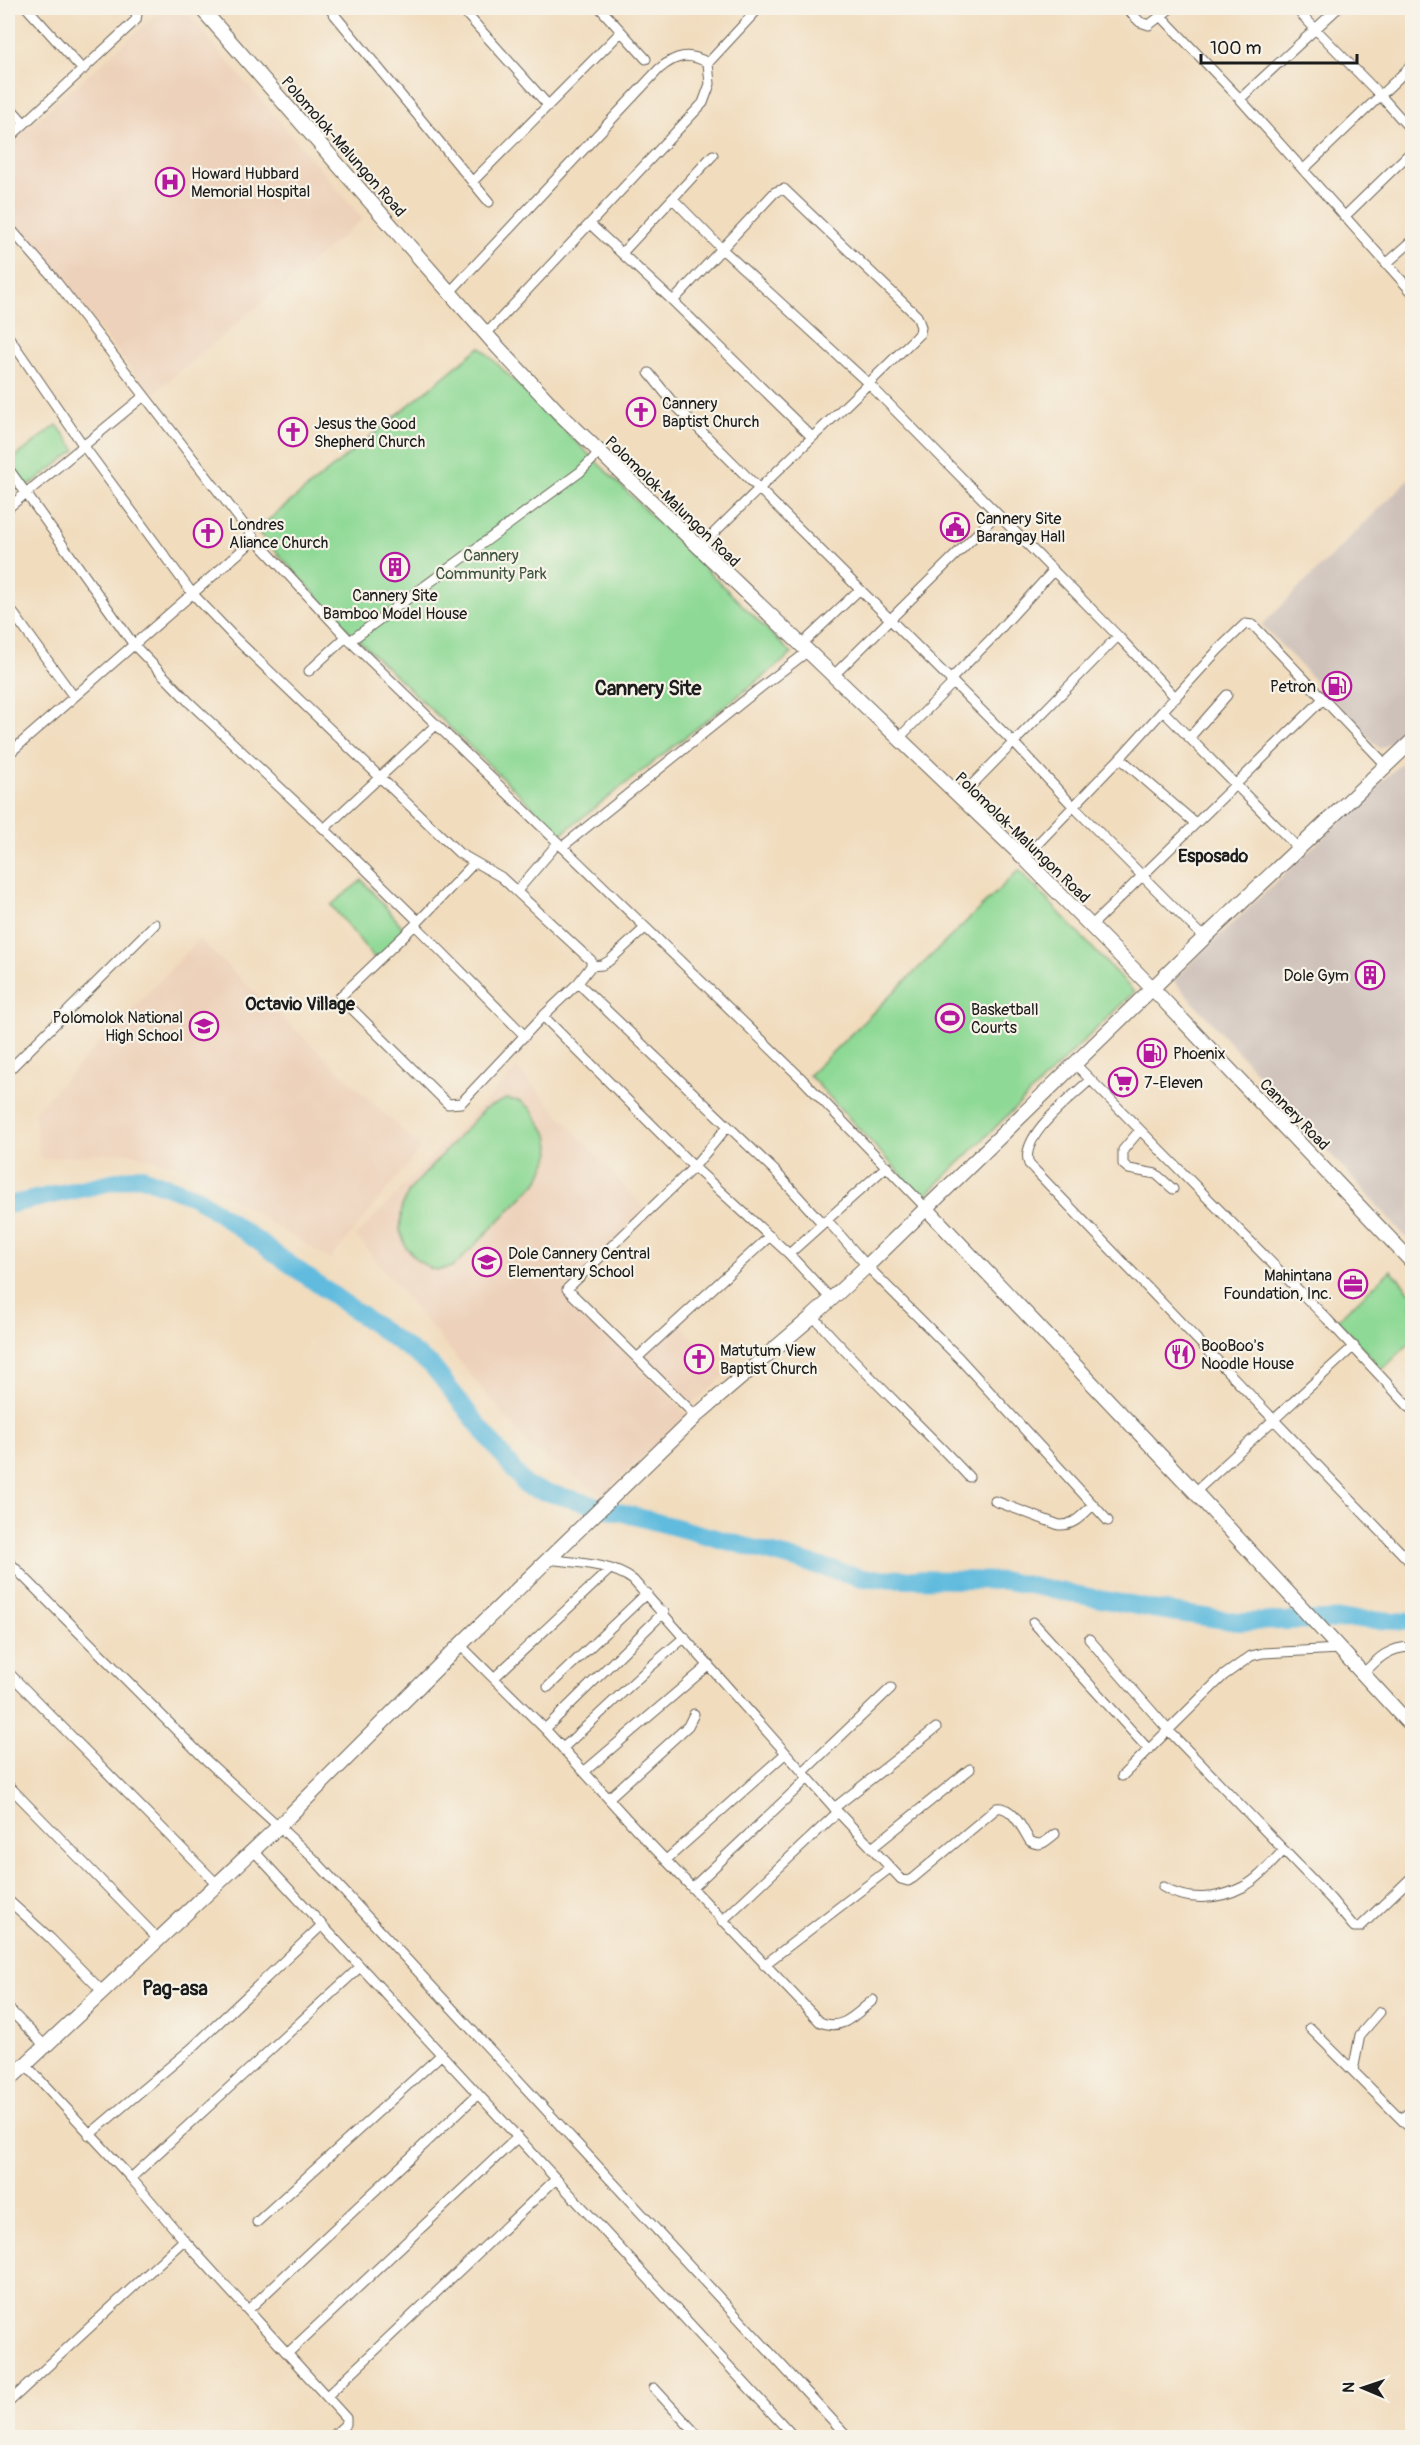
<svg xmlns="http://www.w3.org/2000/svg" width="1420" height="2445" font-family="Pangolin,sans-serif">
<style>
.built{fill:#edd1ba}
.industrial{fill:#cec1ba}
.green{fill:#8ed995;stroke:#557a58;stroke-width:1.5}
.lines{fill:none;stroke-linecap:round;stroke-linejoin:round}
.river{stroke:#60bbde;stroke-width:18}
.street-casing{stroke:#675f54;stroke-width:11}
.secondary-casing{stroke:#675f54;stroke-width:16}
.street{stroke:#fff;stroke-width:9}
.secondary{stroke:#fff;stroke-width:14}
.labels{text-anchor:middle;stroke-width:4.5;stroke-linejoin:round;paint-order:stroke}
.street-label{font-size:16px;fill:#1c1c1c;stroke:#f7f3e8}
.poi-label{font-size:16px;fill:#1c1c1c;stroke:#f7f3e8;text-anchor:start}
.park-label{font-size:16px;fill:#3e5540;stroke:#f7f3e8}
.neighbourhood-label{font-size:18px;font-weight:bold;fill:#1c1c1c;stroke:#f7f3e8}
.quarter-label{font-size:20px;font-weight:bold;fill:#1c1c1c;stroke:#f7f3e8}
</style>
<rect width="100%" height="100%" fill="#f7f3e8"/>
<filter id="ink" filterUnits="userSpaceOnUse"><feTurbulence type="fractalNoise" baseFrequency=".0167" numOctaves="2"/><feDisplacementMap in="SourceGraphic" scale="12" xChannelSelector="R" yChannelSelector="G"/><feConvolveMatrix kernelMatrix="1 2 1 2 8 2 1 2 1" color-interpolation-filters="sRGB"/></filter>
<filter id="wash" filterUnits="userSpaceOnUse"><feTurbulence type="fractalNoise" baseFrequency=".008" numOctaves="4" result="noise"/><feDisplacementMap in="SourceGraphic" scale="24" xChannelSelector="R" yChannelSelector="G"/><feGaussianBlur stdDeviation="1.35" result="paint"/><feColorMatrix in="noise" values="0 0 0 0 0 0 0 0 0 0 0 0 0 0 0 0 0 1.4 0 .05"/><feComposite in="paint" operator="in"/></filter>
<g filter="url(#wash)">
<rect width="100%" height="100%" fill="#f1dcbd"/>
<path class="built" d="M164,8H182L363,219L151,395L55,273L8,218V145Z
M199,939L421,1148L330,1260L183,1167L125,1152L40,1159L34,1112Z
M517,1068L652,1217L565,1289L688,1416L602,1495L530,1447L356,1236Z
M680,1323L725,1375L690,1406L642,1358Z"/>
<path class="industrial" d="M1412,476V724L1400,736L1380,749L1262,625Z
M1412,753V1244L1173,980Z"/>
<path class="green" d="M480,347L792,654L561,834L351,633L256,530Z
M57,425L76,450L26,488L8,463Z
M1019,870L1134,992L923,1198L809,1075Z
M362,880L407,932L376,960L331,905Z
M506,1099L520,1101L530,1108L548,1135L551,1152L539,1180L459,1261L452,1267L439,1270L431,1269L417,1260L406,1247L400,1231L402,1206L409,1191L484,1109Z
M1391,1270L1412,1294V1341L1382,1370L1337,1320Z"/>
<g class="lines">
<path class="river" d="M8,1205L139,1176L196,1197L432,1366L527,1487L863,1578L1007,1581L1152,1609L1238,1622L1360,1619L1412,1622"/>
</g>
</g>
<g filter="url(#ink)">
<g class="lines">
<g class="street-casing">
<path id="street" d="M27,8L83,70
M329,8L489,202
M461,8L548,105
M600,8L646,59
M1126,8L1140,22L1149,25L1171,8
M1295,8L1380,95L1412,131
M1162,17L1240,99L1338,8
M708,63L759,8
M1240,99L1412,292
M8,105L24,123
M8,139L136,20L137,14L131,8
M1303,170L1412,65
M472,182L621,32
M673,199L723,250L869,384L1118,636L959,798
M1344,217L1412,151
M590,224L673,301L811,436
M8,226L52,276L255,539L350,641L802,1079L926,1208
M622,253L713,155
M1386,264L1412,241
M450,292L659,69C676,55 688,52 708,63L710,84L703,103L486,334
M673,301L775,192L784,189L917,316L921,327L920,333C847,406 771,475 699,548
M8,336L83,445L192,593L236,639L459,853L501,877L586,956L591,960V966
M649,373L674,404L1013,742L1074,807L1204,938
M8,468L134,645L189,702L338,842L418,921
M8,508L144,396
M8,606L74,697
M1118,636L1176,698
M350,641L580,472L599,453
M800,646L859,590
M309,671L346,637
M833,676L996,515
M950,680L989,641L1053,571
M1163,711L1300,850
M1190,737L1227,695
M898,739L953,683
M8,745L12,751L255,539
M1120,758L1195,823
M324,829L436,725
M562,847L760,688L807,652
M1024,858L1120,758L1218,650L1245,624L1253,625L1387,766
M475,862L415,925L340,997L448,1104L461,1103L543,1016L578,983L591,966
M517,891L558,843
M415,925L525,1036
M1091,926L1322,700
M591,966L602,965L609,961L645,928
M578,983L774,1170L822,1223
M543,1016L694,1167L789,1254L831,1299
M1075,1064L1327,1319L1412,1410
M8,1071L155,924
M1090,1080C1072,1097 1018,1137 1029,1164L1412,1564
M1140,1130L1123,1150V1164L1129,1169L1156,1174L1173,1189
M827,1220L867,1266L959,1358L1108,1521
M789,1254L887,1166
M813,1316C862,1372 918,1422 969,1477
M638,1357L770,1236
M696,1416L567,1289L694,1167L728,1126
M1195,1492L1354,1346
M995,1501L1059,1525C1074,1526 1082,1515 1093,1505
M548,1559C576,1563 610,1563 633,1580L838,1812L901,1879L908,1881L913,1878L997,1808C1012,1805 1023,1830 1030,1841C1041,1848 1046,1841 1055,1834
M8,1561L204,1758L313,1858L849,2438
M1033,1622L1149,1750
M1089,1639L1169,1731L1331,1899L1354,1927H1360L1412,1877
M460,1645L545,1729L637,1830L820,2022C842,2032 857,2013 873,2000
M8,1672L217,1884
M1362,1675C1378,1658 1389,1647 1412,1647
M494,1678L610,1569
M548,1687L647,1593
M545,1729L664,1612
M563,1748L650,1667L685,1637
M585,1771L709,1665
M803,1772L891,1688
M1122,1776L1223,1676L1251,1656L1263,1653L1340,1649
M8,1785L158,1939
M609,1798L688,1726L694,1714
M834,1808L936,1728
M872,1848L970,1769
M253,1850L795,2438
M666,1860L786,1753
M1163,1887C1186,1902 1218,1900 1243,1887C1259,1879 1272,1862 1284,1850
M692,1888L808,1778
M8,1900L50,1938L103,1992
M722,1921L838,1812
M764,1965L890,1868
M8,2008L46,2047
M1310,2028L1412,2130
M26,2065L131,2178L184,2240L346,2418V2424L331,2438
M1353,2071L1360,2035L1380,2012
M1402,2119L1412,2109
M89,2135L192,2048L322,1925
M131,2178L360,1967
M257,2222L442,2054
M248,2310L478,2094
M288,2353L518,2137
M654,2388L700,2438
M327,2396L556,2179
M8,2403L184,2240"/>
</g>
<g class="secondary-casing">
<path id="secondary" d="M201,8L493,342L558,412L1024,858L1153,989L1412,1262
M926,1208L1195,1492L1412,1727
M8,2081L279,1826L460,1645L696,1416L813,1316L867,1266L1204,938L1412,741"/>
</g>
<use href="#street" class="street"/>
<use href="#secondary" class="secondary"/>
</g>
</g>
<defs>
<g id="hospital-ring" transform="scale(1.5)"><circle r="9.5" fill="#f7f3e8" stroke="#b5179e" stroke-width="1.5"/><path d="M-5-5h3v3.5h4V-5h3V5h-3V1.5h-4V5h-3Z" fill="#b5179e"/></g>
<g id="church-ring" transform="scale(1.5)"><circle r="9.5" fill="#f7f3e8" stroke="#b5179e" stroke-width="1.5"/><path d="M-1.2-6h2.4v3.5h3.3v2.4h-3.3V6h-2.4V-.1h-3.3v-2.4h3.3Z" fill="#b5179e"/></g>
<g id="civic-ring" transform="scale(1.5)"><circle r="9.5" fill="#f7f3e8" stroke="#b5179e" stroke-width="1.5"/><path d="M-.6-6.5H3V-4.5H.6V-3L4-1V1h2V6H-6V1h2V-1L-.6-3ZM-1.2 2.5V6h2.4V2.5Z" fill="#b5179e"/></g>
<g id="building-ring" transform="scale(1.5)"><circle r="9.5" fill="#f7f3e8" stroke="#b5179e" stroke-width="1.5"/><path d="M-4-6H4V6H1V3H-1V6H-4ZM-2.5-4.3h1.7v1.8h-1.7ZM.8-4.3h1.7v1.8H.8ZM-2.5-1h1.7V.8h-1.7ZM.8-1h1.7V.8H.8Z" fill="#b5179e"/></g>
<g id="fuel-ring" transform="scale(1.5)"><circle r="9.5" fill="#f7f3e8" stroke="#b5179e" stroke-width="1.5"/><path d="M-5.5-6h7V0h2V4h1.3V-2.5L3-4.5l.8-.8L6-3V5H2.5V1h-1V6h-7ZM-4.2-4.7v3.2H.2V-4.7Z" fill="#b5179e"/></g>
<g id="stadium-ring" transform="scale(1.5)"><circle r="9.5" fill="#f7f3e8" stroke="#b5179e" stroke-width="1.5"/><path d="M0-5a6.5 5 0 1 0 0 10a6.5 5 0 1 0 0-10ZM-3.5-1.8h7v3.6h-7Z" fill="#b5179e"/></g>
<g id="school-ring" transform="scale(1.5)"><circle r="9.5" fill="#f7f3e8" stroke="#b5179e" stroke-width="1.5"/><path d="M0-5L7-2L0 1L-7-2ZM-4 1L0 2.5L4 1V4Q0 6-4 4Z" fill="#b5179e"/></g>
<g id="supermarket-ring" transform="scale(1.5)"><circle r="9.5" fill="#f7f3e8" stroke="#b5179e" stroke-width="1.5"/><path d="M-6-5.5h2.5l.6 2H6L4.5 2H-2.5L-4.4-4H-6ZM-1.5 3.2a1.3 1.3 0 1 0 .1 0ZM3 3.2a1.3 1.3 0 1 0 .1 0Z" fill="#b5179e"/></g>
<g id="office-ring" transform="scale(1.5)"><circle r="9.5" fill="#f7f3e8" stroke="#b5179e" stroke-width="1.5"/><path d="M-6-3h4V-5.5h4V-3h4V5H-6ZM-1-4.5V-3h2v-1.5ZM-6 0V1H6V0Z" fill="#b5179e"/></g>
<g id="restaurant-ring" transform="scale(1.5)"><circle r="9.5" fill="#f7f3e8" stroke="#b5179e" stroke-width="1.5"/><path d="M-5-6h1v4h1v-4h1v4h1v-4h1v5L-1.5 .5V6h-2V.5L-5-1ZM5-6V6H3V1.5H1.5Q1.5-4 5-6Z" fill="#b5179e"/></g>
</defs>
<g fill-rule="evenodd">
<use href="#hospital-ring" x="170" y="182"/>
<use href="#church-ring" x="641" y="412"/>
<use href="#church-ring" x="293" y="432"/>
<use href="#civic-ring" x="955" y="527"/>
<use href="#church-ring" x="208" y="533"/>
<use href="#building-ring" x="395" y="567"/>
<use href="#fuel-ring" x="1337" y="686"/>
<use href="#building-ring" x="1370" y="975"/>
<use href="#stadium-ring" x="950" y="1018"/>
<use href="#school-ring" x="204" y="1026"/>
<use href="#fuel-ring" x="1152" y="1053"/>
<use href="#supermarket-ring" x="1123" y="1082"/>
<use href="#school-ring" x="487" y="1262"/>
<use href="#office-ring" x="1353" y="1284"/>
<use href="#restaurant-ring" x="1180" y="1354"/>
<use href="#church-ring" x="699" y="1359"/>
</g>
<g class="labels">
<g class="street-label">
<text transform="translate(344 146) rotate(49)" y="6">Polomolok-Malungon Road</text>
<text transform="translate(673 501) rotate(44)" y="6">Polomolok-Malungon Road</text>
<text transform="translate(1023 837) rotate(44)" y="6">Polomolok-Malungon Road</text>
<text transform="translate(1295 1114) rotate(46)" y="6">Cannery Road</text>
</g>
<g class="poi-label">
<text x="191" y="179">Howard Hubbard<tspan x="191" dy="18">Memorial Hospital</tspan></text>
<text x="662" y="409">Cannery<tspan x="662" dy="18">Baptist Church</tspan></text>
<text x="314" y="429">Jesus the Good<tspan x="314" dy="18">Shepherd Church</tspan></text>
<text x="976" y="524">Cannery Site<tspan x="976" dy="18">Barangay Hall</tspan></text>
<text x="229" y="530">Londres<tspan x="229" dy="18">Aliance Church</tspan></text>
<text x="395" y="601" text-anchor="middle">Cannery Site<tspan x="395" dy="18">Bamboo Model House</tspan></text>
<text x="1316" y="692" text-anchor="end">Petron</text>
<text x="1349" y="981" text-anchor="end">Dole Gym</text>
<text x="971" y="1015">Basketball<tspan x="971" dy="18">Courts</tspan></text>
<text x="183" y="1023" text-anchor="end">Polomolok National<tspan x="183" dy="18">High School</tspan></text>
<text x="1173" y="1059">Phoenix</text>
<text x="1144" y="1088">7-Eleven</text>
<text x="508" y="1259">Dole Cannery Central<tspan x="508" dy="18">Elementary School</tspan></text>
<text x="1332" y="1281" text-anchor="end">Mahintana<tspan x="1332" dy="18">Foundation, Inc.</tspan></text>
<text x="1201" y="1351">BooBoo's<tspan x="1201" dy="18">Noodle House</tspan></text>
<text x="720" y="1356">Matutum View<tspan x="720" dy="18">Baptist Church</tspan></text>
</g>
<g class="park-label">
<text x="491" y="561">Cannery<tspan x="491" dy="18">Community Park</tspan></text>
</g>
<g class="neighbourhood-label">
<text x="1213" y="862">Esposado</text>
<text x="300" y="1010">Octavio Village</text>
</g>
<g class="quarter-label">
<text x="648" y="695">Cannery Site</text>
<text x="175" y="1995">Pag-asa</text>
</g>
</g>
<rect width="1420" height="2445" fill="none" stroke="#f7f3e8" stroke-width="30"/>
<g transform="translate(1363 2388) rotate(272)" stroke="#f7f3e8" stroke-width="4.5" paint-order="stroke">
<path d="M0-4.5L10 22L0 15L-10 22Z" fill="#1c1c1c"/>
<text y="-9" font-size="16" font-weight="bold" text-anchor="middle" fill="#1c1c1c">N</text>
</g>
<path d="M1201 54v9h156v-9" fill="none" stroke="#1c1c1c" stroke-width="3"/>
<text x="1210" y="54" font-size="18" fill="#1c1c1c" stroke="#f7f3e8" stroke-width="4.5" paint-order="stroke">100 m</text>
</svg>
